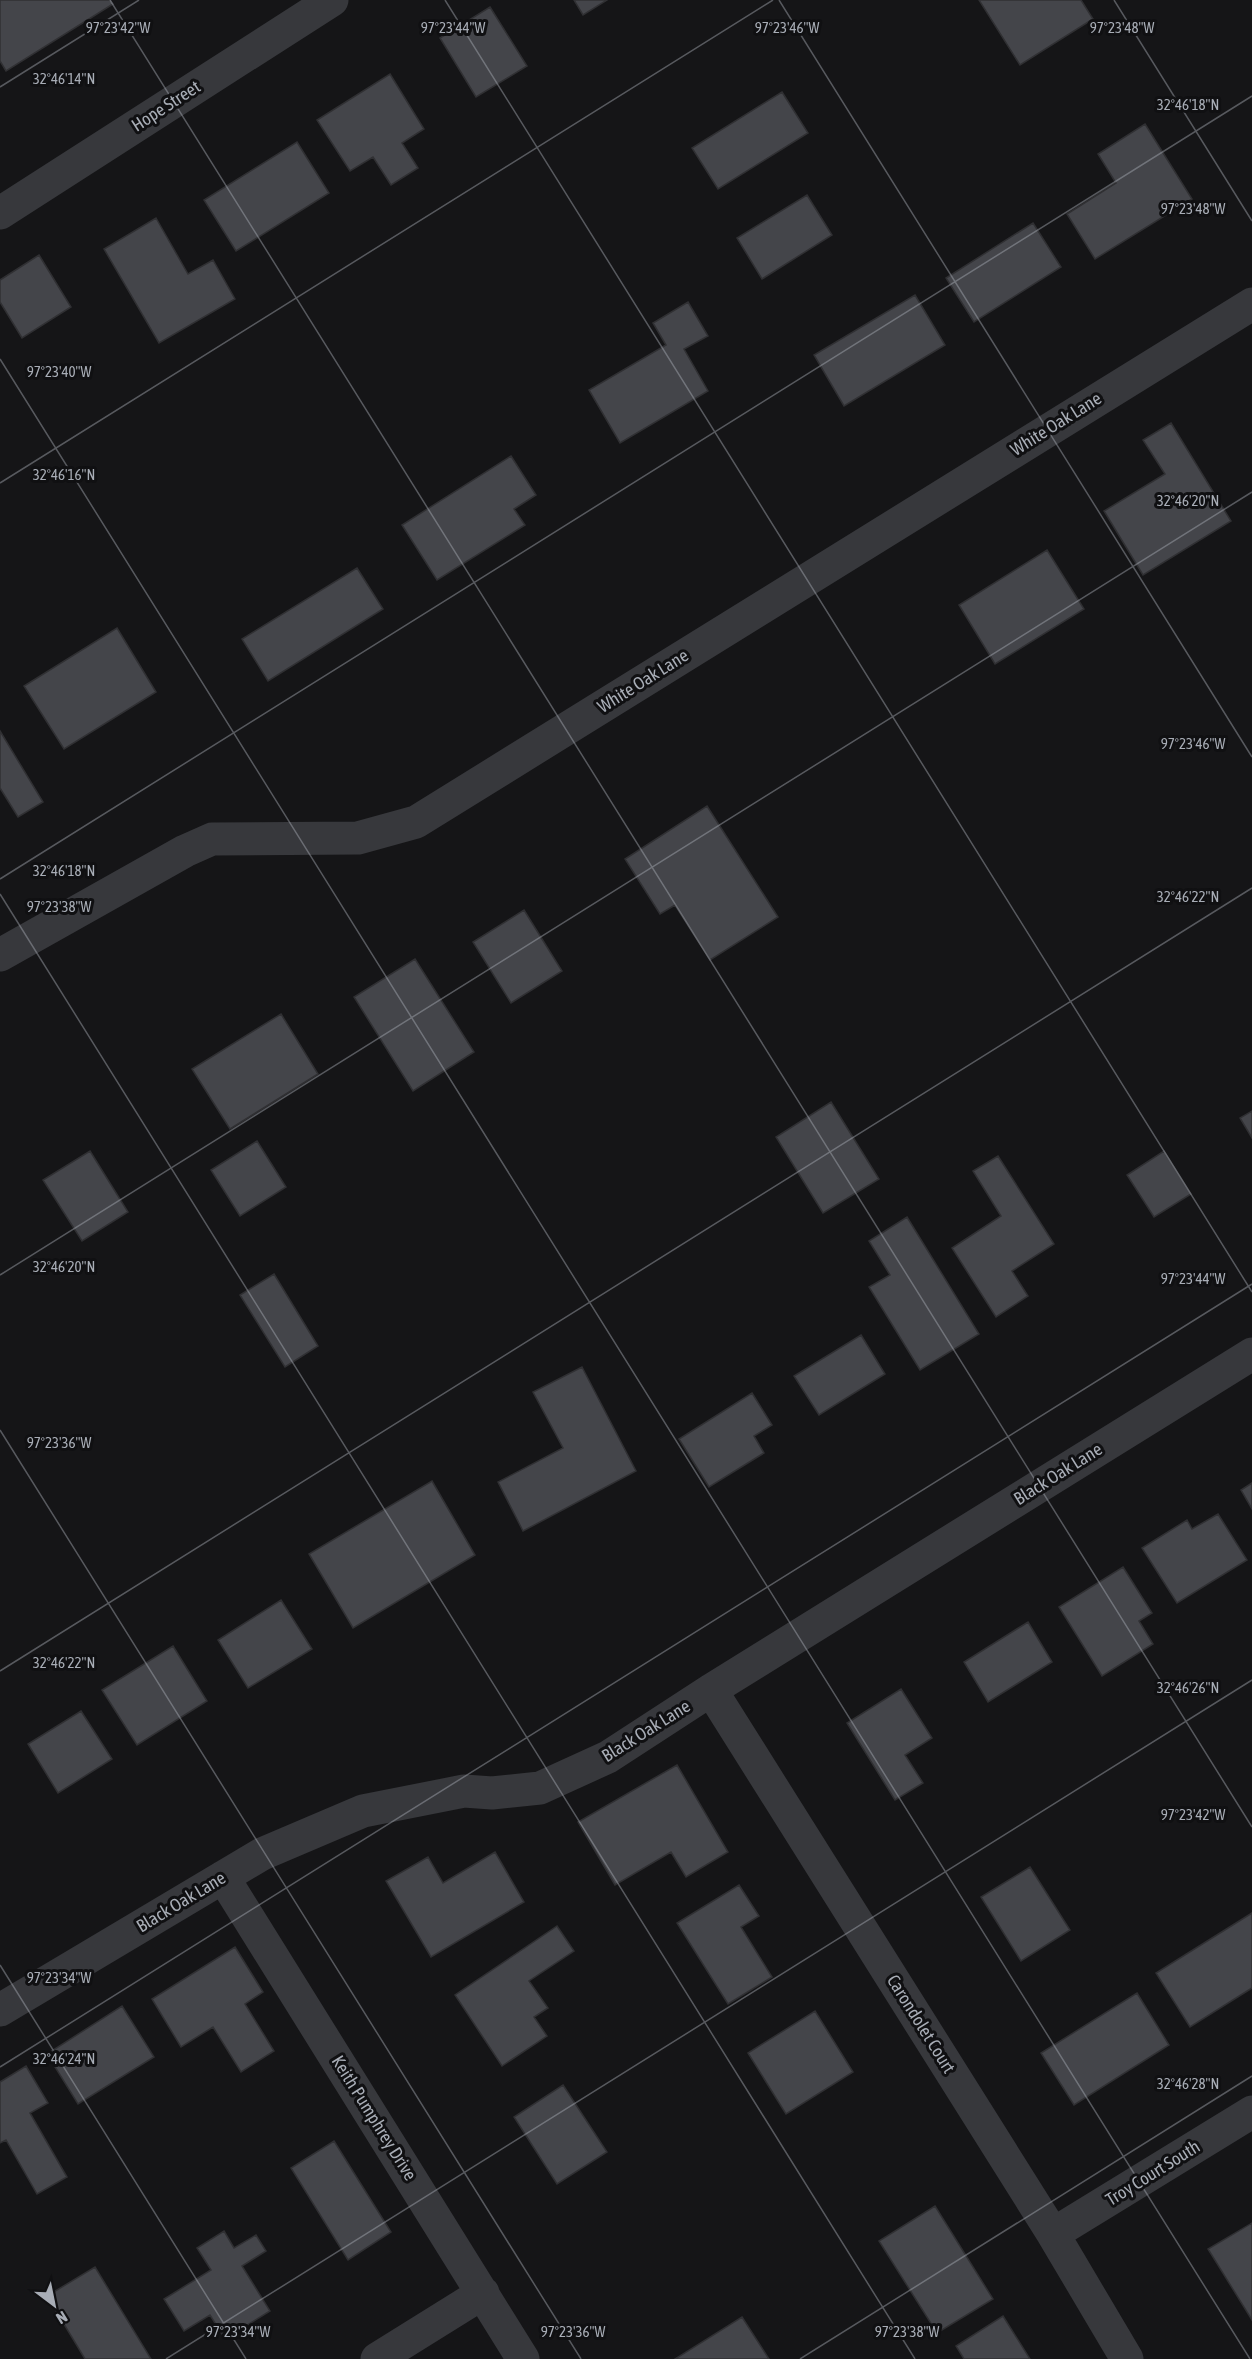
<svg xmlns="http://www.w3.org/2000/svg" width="1252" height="2359" font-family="'Asap Condensed',sans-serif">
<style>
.building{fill:#44454a;stroke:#303033;stroke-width:1.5}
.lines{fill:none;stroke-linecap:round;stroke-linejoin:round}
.minor{stroke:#37383c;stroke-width:33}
.ticks{fill:none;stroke:#a8adb6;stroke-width:1.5;stroke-opacity:0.45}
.labels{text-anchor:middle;stroke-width:6;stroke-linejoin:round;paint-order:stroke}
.street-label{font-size:18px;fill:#a8adb6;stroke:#101012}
.ticks-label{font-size:15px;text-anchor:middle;fill:#a8adb6;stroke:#101012;stroke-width:6;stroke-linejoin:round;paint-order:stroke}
</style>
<rect width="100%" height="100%" fill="#151517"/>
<path class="building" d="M0,0H110L113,4L6,71L0,61Z
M574,0H607L583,15Z
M979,0H1081L1093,19L1020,65Z
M490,7L527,66L476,97L440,38Z
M390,74L424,129L402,143L418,168L391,185L373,157L350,171L317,120Z
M782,92L808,133L718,189L692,148Z
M1145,124L1192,199L1095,259L1067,214L1116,183L1098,154Z
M297,142L329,193L236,251L204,200Z
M807,195L832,235L762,279L737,238Z
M156,218L188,274L213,260L235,299L159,343L104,249Z
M1033,223L1061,267L974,322L946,278Z
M39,255L71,307L22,338L0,302V280Z
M915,295L945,345L844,406L814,355Z
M688,302L708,336L684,349L708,391L620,443L589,390L666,345L653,323Z
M1171,423L1231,521L1143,575L1104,511L1165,474L1143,440Z
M511,456L536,495L514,509L525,525L437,580L402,525Z
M1047,550L1084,609L995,664L959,605Z
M357,568L383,609L268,681L242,639Z
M117,628L156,692L64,749L24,686Z
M0,731L43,802L18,817L0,788Z
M707,806L778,917L710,960L675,905L660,914L625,859Z
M524,910L562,971L511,1003L473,942Z
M415,959L474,1052L413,1091L354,997Z
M281,1014L318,1074L230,1129L192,1069Z
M831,1102L879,1179L823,1213L776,1137Z
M1252,1111V1138L1240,1118Z
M257,1141L286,1187L240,1216L211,1170Z
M90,1151L128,1212L82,1241L43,1180Z
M1164,1151L1191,1194L1154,1217L1127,1175Z
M998,1156L1054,1244L1012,1271L1028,1296L996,1317L952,1248L1001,1216L973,1171Z
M907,1217L979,1334L920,1370L869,1287L890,1275L869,1241Z
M274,1274L318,1346L285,1367L240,1295Z
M861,1335L885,1374L819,1415L794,1376Z
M582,1367L636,1471L523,1531L498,1482L563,1448L533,1392Z
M752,1393L772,1425L754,1436L764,1453L709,1487L679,1439Z
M432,1481L475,1555L353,1628L309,1554Z
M1252,1483V1509L1241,1490Z
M1218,1514L1247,1560L1177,1603L1142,1548L1187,1520L1192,1529Z
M1123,1567L1152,1613L1139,1621L1153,1644L1102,1676L1059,1607Z
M281,1600L312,1649L248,1688L218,1640Z
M1028,1622L1052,1662L988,1702L964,1662Z
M173,1646L207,1701L137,1745L102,1690Z
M901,1689L932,1738L905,1755L923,1783L895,1800L847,1723Z
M81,1711L112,1759L58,1793L28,1744Z
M677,1765L728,1852L686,1877L671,1852L615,1885L578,1822Z
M495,1852L524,1902L431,1957L386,1881L428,1857L443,1883Z
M1030,1867L1070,1930L1021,1961L981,1897Z
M739,1885L759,1916L741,1927L772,1977L728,2004L677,1923Z
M1252,1913V1988L1190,2027L1156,1973Z
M557,1926L574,1951L529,1981L548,2008L534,2017L547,2036L502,2066L455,1995Z
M235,1947L263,1992L245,2004L274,2051L241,2072L213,2027L181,2047L152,1999Z
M1137,1993L1169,2045L1074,2105L1041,2053Z
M122,2006L154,2057L78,2104L47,2054Z
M815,2011L853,2072L786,2114L748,2053Z
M26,2066L48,2103L30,2113L67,2177L37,2194L6,2140L0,2143V2082Z
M563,2085L607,2152L557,2184L514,2117Z
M334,2141L391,2232L348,2260L291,2168Z
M935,2206L993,2299L937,2333L879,2241Z
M1252,2223V2320L1208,2249Z
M224,2231L234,2248L256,2235L266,2251L242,2266L270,2311L225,2339L210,2315L184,2331L164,2299L211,2270L197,2248Z
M95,2267L151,2359H85L47,2296Z
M1003,2316L1030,2359H964L956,2346Z
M742,2317L769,2359H675Z"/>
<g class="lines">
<path class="minor" d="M0,213L332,0
M0,955L185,851L212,839L358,838L416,822L1252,304
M711,1690L1053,2234L1127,2359
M223,1877L523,2359
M0,2010L262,1854L363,1811L464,1791L492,1793L540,1788L608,1757L711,1690L1252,1354
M1053,2234L1252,2112
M377,2359L483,2293"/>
</g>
<path class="ticks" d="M110,0L1252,1827M445,0L1252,1292M779,0L1252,757M1114,0L1252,221M0,87L139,0M0,359L1250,2359M0,483L773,0M0,879L1252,96M0,894L915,2359M0,1275L1252,492M0,1430L581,2359M0,1671L1252,888M0,1965L246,2359M0,2067L1252,1284M166,2359L1252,1680M800,2359L1252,2076"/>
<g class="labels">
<g class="street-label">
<text transform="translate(166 106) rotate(-33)" y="6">Hope Street</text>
<text transform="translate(1056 424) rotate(-32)" y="6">White Oak Lane</text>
<text transform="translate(643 681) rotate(-32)" y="6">White Oak Lane</text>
<text transform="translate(1058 1474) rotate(-32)" y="6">Black Oak Lane</text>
<text transform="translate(646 1731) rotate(-32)" y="6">Black Oak Lane</text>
<text transform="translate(181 1902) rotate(-31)" y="6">Black Oak Lane</text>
<text transform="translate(921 2024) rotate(58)" y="6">Carondolet Court</text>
<text transform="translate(374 2118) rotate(58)" y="6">Keith Pumphrey Drive</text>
<text transform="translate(1153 2173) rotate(-32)" y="6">Troy Court South</text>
</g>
</g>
<g class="ticks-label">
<text x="118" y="33">97°23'42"W</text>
<text x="453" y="33">97°23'44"W</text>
<text x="787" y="33">97°23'46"W</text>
<text x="1122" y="33">97°23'48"W</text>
<text x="64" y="84">32°46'14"N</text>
<text x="1188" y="110">32°46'18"N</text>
<text x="1193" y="214">97°23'48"W</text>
<text x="59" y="377">97°23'40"W</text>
<text x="64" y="480">32°46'16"N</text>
<text x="1188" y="506">32°46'20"N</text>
<text x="1193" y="749">97°23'46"W</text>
<text x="64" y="876">32°46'18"N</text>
<text x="1188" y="902">32°46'22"N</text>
<text x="59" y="912">97°23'38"W</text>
<text x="64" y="1272">32°46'20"N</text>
<text x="1193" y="1284">97°23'44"W</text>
<text x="59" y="1448">97°23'36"W</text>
<text x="64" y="1668">32°46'22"N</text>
<text x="1188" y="1693">32°46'26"N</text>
<text x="1193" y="1820">97°23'42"W</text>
<text x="59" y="1983">97°23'34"W</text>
<text x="64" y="2064">32°46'24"N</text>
<text x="1188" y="2089">32°46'28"N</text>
<text x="238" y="2337">97°23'34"W</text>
<text x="573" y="2337">97°23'36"W</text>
<text x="907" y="2337">97°23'38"W</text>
</g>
<g transform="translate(54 2305) rotate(148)" stroke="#101012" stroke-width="4.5" paint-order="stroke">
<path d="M0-4.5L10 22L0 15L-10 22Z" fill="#a8adb6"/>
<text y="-9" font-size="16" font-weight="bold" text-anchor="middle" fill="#a8adb6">N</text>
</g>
</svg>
